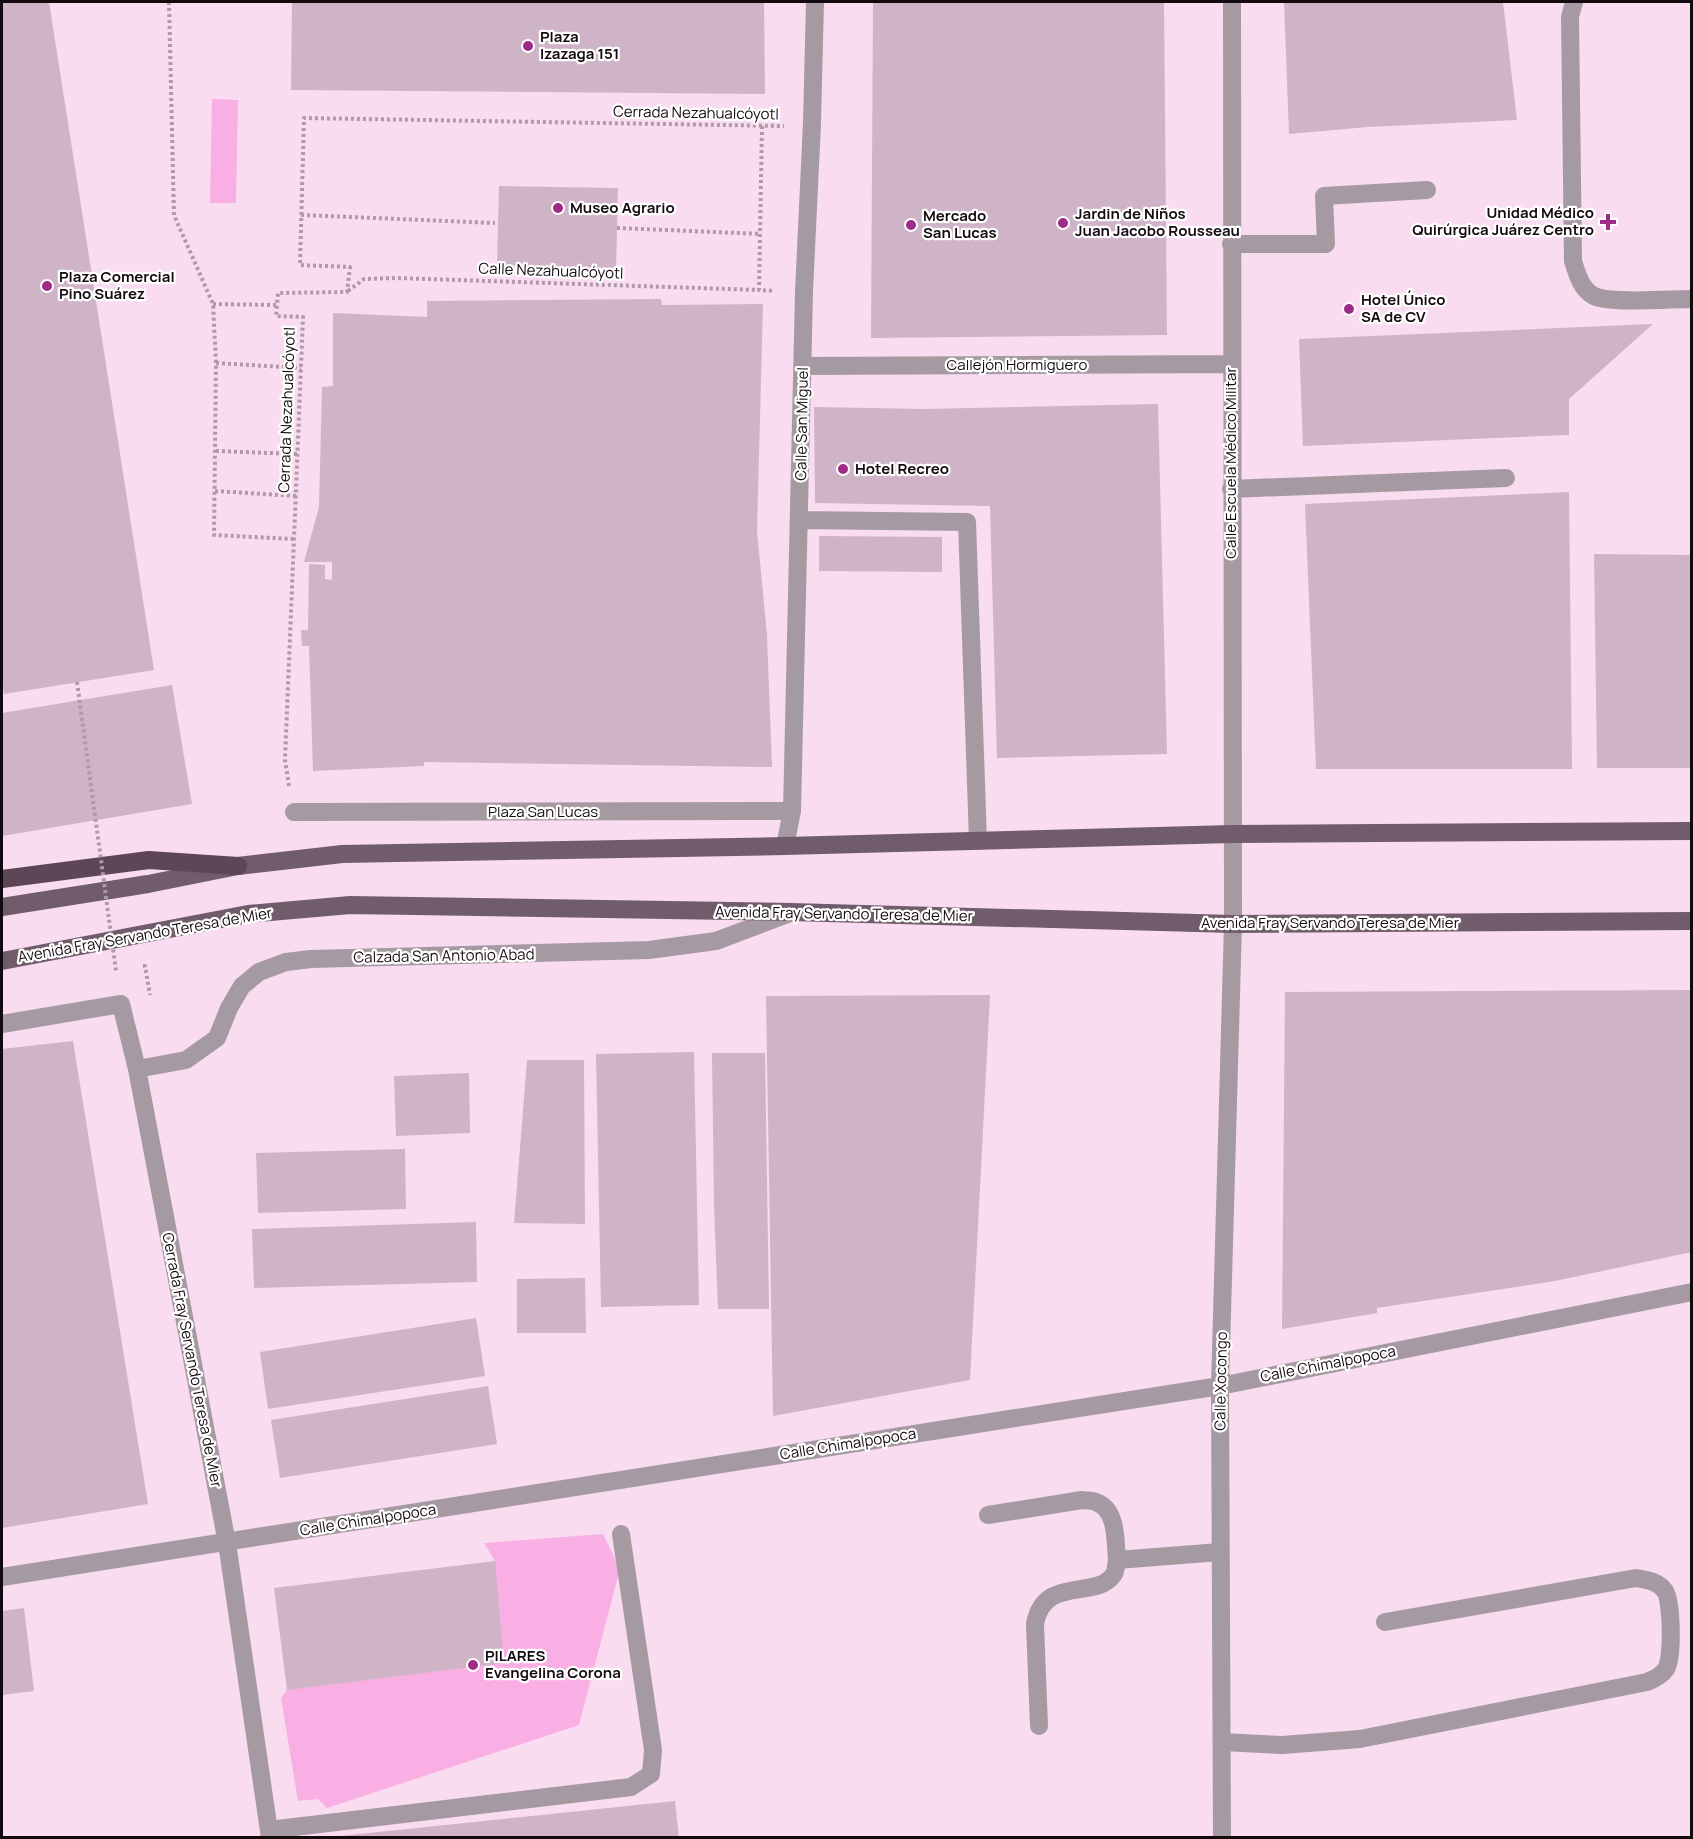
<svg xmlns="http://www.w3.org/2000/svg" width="1693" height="1839" font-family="Manrope,sans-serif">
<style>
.green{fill:#f9afe4}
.building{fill:#cfb3c6}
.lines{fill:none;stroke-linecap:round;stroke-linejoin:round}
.path{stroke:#b099a9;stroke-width:4;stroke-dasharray:3 3;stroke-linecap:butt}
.minor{stroke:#a69aa2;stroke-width:18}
.major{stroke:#705c6a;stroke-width:18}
.highway{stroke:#5d4656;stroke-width:18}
.path-bridge{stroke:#b099a9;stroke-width:4;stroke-dasharray:3 3;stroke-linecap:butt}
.poi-dot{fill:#9e2b87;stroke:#fff;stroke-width:2}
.labels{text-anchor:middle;stroke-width:4.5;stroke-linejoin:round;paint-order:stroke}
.poi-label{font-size:15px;font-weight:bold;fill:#130a10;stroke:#fff;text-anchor:start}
.street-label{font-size:15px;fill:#130a10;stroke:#fff}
</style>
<rect width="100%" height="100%" fill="#f9dcf0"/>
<path class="green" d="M212,99L238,100L236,203H210Z
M603,1534L620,1569L579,1725L327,1808L318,1799L298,1801L281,1698L287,1690L495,1561L484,1543Z"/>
<path class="building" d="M2,2H49L154,670L4,694L2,676Z
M292,2H764L765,94L291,90Z
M873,2H1164L1167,335L871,338Z
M1284,2H1503L1517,120L1368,127L1289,134Z
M499,186L618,188L616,268L497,266Z
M661,299L662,305L763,304L757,531L767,635L772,767L424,762V766L313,771L309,646H302L301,630H308L309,564L325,565V579L332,580V562H304L319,507L322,387L333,386V313L427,317V301Z
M1653,324L1569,399V435L1303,446L1299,339Z
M1158,404L1167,754L997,758L990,506L815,503L814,407L924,409Z
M1569,492L1572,769H1316L1305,504Z
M819,536L942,537V572L819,571Z
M1594,554L1692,555V768H1597Z
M172,685L192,804L2,836V713Z
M1692,990V1252L1555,1281L1377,1308V1313L1282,1329L1285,992Z
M990,995L970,1380L773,1416L766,996Z
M73,1041L148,1504L2,1528V1049Z
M694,1052L699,1305L601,1307L596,1054Z
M712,1053H765L769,1309H718L714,1207Z
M527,1060H584L585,1224L514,1223Z
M469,1073L470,1133L396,1136L394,1076Z
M405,1149L406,1209L258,1213L256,1153Z
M476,1222L477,1282L254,1288L252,1229Z
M585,1278L586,1333H517V1279Z
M476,1318L485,1376L268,1409L260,1352Z
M488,1386L497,1444L280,1478L271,1420Z
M495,1561L504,1663L287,1690L274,1588Z
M24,1608L34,1691L2,1695V1611Z
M675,1801L679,1838H340V1836Z"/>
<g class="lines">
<path class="path" d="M169,2L174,215L213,304L216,363L214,535L294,539
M762,126L759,290L775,291
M301,215L495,223
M617,228L761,234
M348,291L364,279L397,278L759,290
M213,304L277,305
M216,363L301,368
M216,451L297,454
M215,491L296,496
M289,786L285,760L303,317L276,316L278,293L347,292L350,267L300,265L304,118L784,126
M143,966H145L150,995"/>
<path class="minor" d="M1574,2L1570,17L1573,261C1577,274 1581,289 1594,296C1611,304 1670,299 1692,299
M1231,244H1326L1324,196L1427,190
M803,366L1231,364
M1231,489L1506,478
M799,520L967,522L978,841
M294,812L792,811
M785,846L792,811L804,292L812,123L815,2
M2,1024L121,1004L137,1069L227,1543L270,1838
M137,1069L186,1060L217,1038L229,1008L242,986L259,972L286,962L311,959L649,950L716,941L790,913
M988,1515L1082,1500C1086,1501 1092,1500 1096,1502C1118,1510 1115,1542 1117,1560L1220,1552
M2,1577L1220,1386L1692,1292
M1039,1726L1035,1624C1044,1574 1097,1601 1114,1574C1116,1571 1116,1564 1117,1560
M1222,1742L1282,1745L1360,1739L1647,1682C1655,1679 1661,1676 1666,1669C1673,1658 1672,1602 1665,1591C1658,1581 1646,1580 1636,1578L1385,1622
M269,1830L631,1787L651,1774L653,1750L621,1534
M1222,1838L1220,1386L1233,924L1232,2"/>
<path class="major" d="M2,907L148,884L238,866L342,854L785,846L1232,834L1692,831
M2,961L248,914L350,905L791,912L1233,924L1692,921"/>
<path class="highway" d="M2,879L149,860L238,866"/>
<path class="path-bridge" d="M77,682L116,971"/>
</g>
<g class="poi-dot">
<circle cx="528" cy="46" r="6"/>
<circle cx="558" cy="208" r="6"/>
<path d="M1605 213h6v6h6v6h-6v6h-6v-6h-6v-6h6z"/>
<circle cx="1063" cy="223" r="6"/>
<circle cx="911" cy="225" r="6"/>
<circle cx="47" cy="286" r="6"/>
<circle cx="1349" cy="309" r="6"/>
<circle cx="843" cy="469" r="6"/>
<circle cx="473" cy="1665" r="6"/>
</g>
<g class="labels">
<g class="poi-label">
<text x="540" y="42">Plaza<tspan x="540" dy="17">Izazaga 151</tspan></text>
<text x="570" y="213">Museo Agrario</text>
<text x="1594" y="218" text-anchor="end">Unidad Médico<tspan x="1594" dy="17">Quirúrgica Juárez Centro</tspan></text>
<text x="1075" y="219">Jardin de Niños<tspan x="1075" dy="17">Juan Jacobo Rousseau</tspan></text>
<text x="923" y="221">Mercado<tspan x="923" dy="17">San Lucas</tspan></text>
<text x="59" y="282">Plaza Comercial<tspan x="59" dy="17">Pino Suárez</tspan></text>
<text x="1361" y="305">Hotel Único<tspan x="1361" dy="17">SA de CV</tspan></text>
<text x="855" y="474">Hotel Recreo</text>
<text x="485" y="1661">PILARES<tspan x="485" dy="17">Evangelina Corona</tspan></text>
</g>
<g class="street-label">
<text transform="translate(696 113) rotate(1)" y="5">Cerrada Nezahualcóyotl</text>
<text transform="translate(551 271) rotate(2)" y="5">Calle Nezahualcóyotl</text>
<text x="1017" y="370">Callejón Hormiguero</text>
<text transform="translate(287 410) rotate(-88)" y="5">Cerrada Nezahualcóyotl</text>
<text transform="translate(802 424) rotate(-89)" y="5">Calle San Miguel</text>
<text transform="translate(1231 463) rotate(-90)" y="5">Calle Escuela Médico Militar</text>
<text x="543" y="817">Plaza San Lucas</text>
<text transform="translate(844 914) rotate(1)" y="5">Avenida Fray Servando Teresa de Mier</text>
<text x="1330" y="928">Avenida Fray Servando Teresa de Mier</text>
<text transform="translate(145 935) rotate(-10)" y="5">Avenida Fray Servando Teresa de Mier</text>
<text transform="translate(444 956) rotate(-1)" y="5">Calzada San Antonio Abad</text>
<text transform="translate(192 1360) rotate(79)" y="5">Cerrada Fray Servando Teresa de Mier</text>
<text transform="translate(1328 1364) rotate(-11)" y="5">Calle Chimalpopoca</text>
<text transform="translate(1221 1381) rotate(-89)" y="5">Calle Xocongo</text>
<text transform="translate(848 1444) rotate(-9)" y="5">Calle Chimalpopoca</text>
<text transform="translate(368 1520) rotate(-9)" y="5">Calle Chimalpopoca</text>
</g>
</g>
<rect width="1693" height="1839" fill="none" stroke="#130a10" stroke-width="6"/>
</svg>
